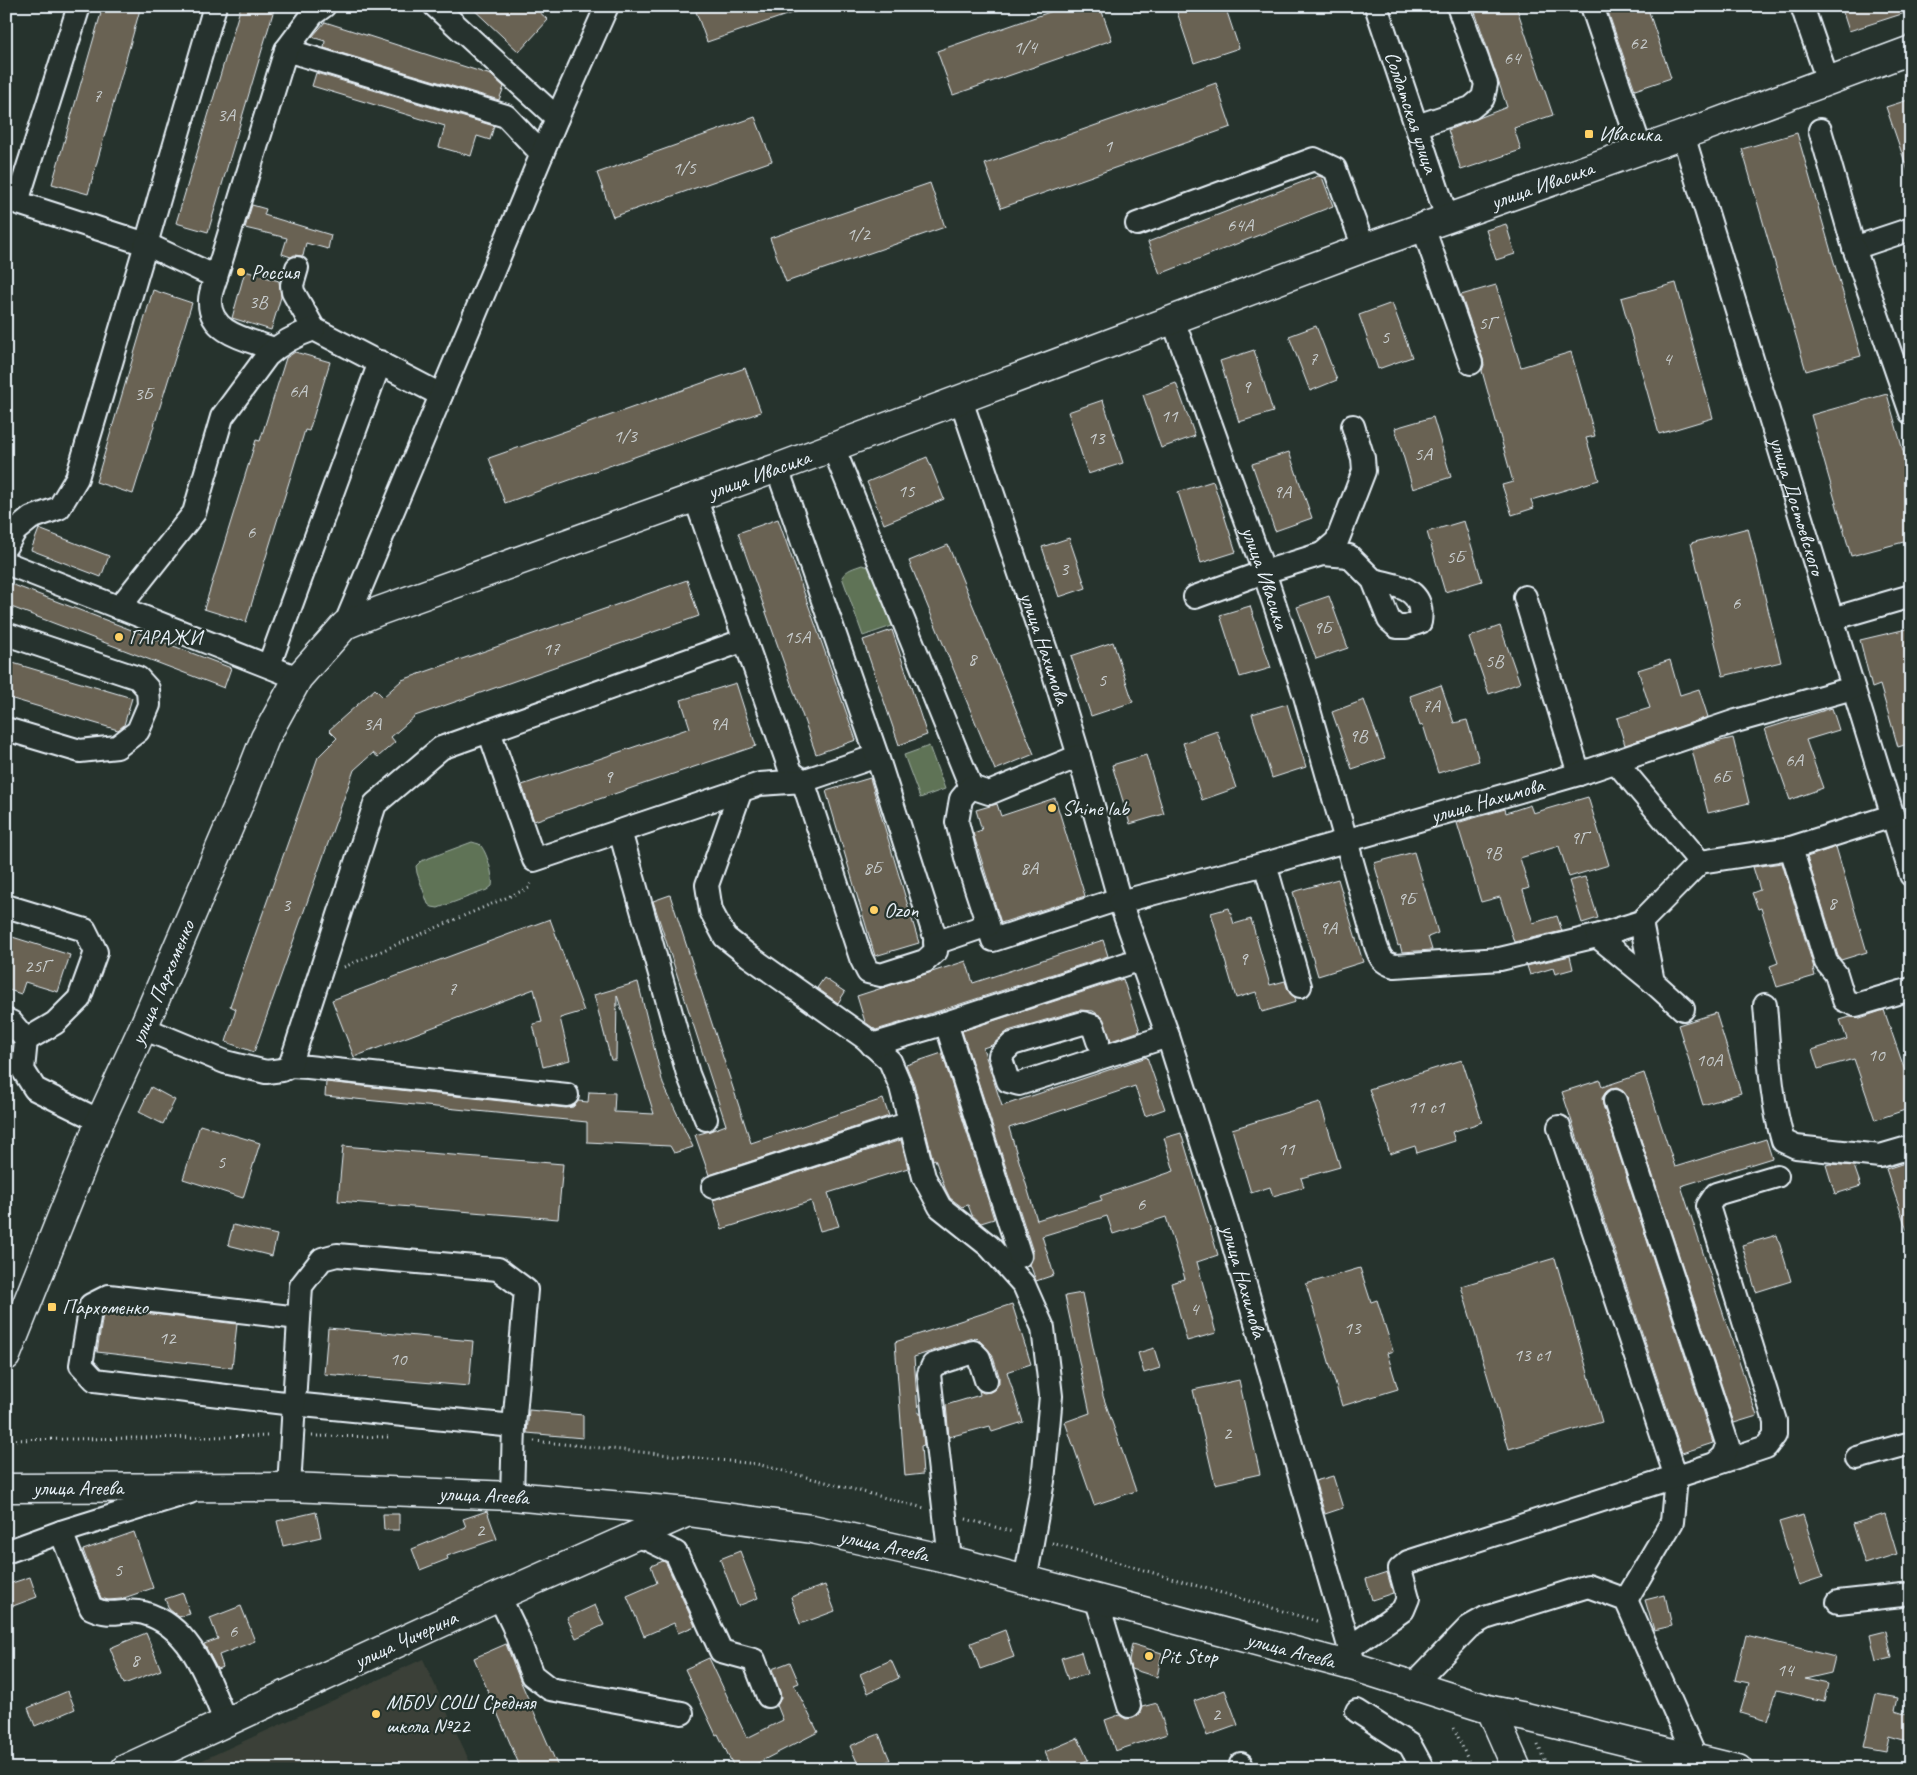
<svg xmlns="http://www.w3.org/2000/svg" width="1917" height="1775" font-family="Caveat,sans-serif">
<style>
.built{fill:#3a4138}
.green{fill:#5e7357;stroke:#a3b2a8}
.building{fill:#696252;stroke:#e8f1f8}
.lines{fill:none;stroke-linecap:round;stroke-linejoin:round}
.minor-casing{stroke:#e8f1f8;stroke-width:26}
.major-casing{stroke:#e8f1f8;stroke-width:31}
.highway-casing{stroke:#e8f1f8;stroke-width:31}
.path{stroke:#e8f1f8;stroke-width:3;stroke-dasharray:1 4;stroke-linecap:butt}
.minor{stroke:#26332d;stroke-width:22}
.major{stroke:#26332d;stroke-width:28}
.highway{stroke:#26332d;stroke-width:28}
.poi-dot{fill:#ffd166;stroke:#26332d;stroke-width:2}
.labels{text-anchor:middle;stroke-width:4.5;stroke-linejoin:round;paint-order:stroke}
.number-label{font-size:19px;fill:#c8cdce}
.street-label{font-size:21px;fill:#e8f1f8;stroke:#26332d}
.poi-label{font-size:21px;fill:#e8f1f8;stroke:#26332d;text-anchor:start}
</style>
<rect width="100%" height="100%" fill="#26332d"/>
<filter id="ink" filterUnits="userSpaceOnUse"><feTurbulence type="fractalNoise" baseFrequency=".02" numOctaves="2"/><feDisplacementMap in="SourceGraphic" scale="10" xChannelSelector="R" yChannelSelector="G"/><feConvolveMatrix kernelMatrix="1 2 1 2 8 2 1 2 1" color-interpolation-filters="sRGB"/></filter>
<g filter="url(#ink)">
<path class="built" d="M423,1659L473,1769H183Z"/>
<path class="green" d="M862,565L872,568L892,626L863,636L842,577C847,569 854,568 862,565Z
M929,746L945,789L920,798L904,755Z
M472,842C474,843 477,843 479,844C487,850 494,878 492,886L487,890L438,908L432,907L428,904L417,873L416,866L421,861Z"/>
<path class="building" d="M103,6H141L88,194L52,184Z
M241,6H275L208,232L176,223Z
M470,6H533L548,20L519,52Z
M694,6H803L804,9L707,42Z
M1067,6H1100L1112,40L953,95L937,51Z
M1175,6H1225L1239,48L1194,63Z
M1473,6H1516L1553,115L1514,128L1521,150L1461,170L1448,130L1507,107Z
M1606,6H1647L1671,78L1635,90Z
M1841,6H1911V11L1849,31Z
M325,22L491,75L504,87L499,100L324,48L325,41L312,37Z
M316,73L494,126L490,140L477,136L471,156L439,147L445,126L312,86Z
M1216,83L1231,127L1001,208L985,164Z
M1911,99V170L1908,171L1886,107Z
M755,117L772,161L613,217L597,173Z
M1797,133L1861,356L1806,371L1742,149Z
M1318,176L1322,177L1333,206L1160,274L1148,242Z
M930,183L945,227L786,282L770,238Z
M252,205L266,209L264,215L331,235L328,249L306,243L303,256L294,255L291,257L282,254L287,238L245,228Z
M1506,224L1515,254L1496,260L1486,230Z
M245,271L279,281L281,297L271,330L232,318Z
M1676,283L1713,418L1659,434L1621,298Z
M1496,285L1521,367L1571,352L1595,436L1586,438L1599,480L1531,500L1534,508L1512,515L1502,485L1513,482L1482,371L1484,365L1483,359L1461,295Z
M153,290L192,303L133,494L96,482Z
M1392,303L1412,357L1378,369L1359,315Z
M1316,326L1337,380L1310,391L1289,336Z
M1254,350L1273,412L1239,422L1220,361Z
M295,352L330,362L309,431L305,430L246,622L204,609L256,440L260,441L286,358Z
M745,368L761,412L505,503L489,458Z
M1176,383L1195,436L1161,448L1143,395Z
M1887,394L1911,479V540L1851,556L1811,415Z
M1103,400L1123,463L1088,474L1068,412Z
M1433,417L1451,477L1413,489L1395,428Z
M1289,452L1312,518L1275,531L1252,464Z
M927,457L944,499L884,524L867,482Z
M1213,481L1236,552L1201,563L1178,492Z
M778,519L856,740L816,754L738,533Z
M1464,521L1482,581L1445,592L1427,532Z
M1748,528L1781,662L1723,676L1691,543Z
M39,529L109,556L101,577L31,550Z
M1069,538L1086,588L1059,597L1042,547Z
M948,545L1034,754L995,770L909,561Z
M687,580L699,616L415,716L391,737L395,742L378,757L373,753L354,770L254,1052L226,1042L236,1009L230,1006L318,757L337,738L329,730L375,689L383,697L402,680Z
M6,582L231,668L224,688L6,605Z
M1329,596L1348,648L1316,659L1297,607Z
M1250,606L1271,668L1240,677L1220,615Z
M1500,626L1520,683L1489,694L1469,637Z
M1911,628V743L1898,747L1880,685L1872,688L1860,640Z
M892,630L927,735L899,745L863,640Z
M1113,642L1133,702L1091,716L1071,656Z
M1670,660L1680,695L1699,689L1708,717L1625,745L1617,718L1650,708L1638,670Z
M6,661L132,698L124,725L118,730L6,697Z
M736,683L756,746L534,821L522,785L690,728L681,700Z
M1441,685L1454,723L1467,720L1479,761L1438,773L1423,725L1420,726L1410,696Z
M1364,700L1385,758L1352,769L1332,712Z
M1287,704L1306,767L1272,778L1252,714Z
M1832,708L1839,730L1806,740L1823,788L1790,800L1765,729Z
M1217,731L1236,788L1202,800L1183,743Z
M1733,738L1749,803L1708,813L1692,750L1716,742Z
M1146,755L1164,814L1130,824L1112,765Z
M870,778L919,943L875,956L826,791Z
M1588,797L1609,865L1569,877L1559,846L1520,858L1529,888L1523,890L1533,923L1557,916L1562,931L1514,942L1500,897L1481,902L1457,823L1505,809L1506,813L1530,805L1533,813Z
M1055,798L1085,896L1001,923L973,833L982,830L976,810L997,804L1001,816Z
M1836,847L1867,952L1841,960L1838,956L1807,857Z
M1414,852L1438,933L1428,937L1432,950L1402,952L1400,945L1398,946L1374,863Z
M1782,863L1814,968H1813L1815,976L1777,987L1770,966L1778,963L1761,908L1758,909L1752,893L1760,890L1753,867Z
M1585,877L1598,918L1582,923L1569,881Z
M1338,879L1363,962L1318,976L1293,892Z
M670,895L751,1143L883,1099L889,1116L709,1175L695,1135L710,1131L726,1125L653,901Z
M1229,908L1234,924L1251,919L1270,985L1285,981L1288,990L1295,998L1296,1002L1262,1012L1256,992L1236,998L1211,913Z
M550,919L584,1011L560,1018L570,1060L543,1067L533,1024L542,1022L534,989L354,1057L332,1000Z
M6,935L70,955L58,992L25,982L21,994L6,989Z
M1103,940L1108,956L942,1010L876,1030L865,1022L857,996L966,961L973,983Z
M1570,956L1573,969L1555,974L1553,968L1530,975L1527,966Z
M824,978L845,992L838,1003L817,988Z
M1123,979L1140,1031L1111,1041L1102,1017L1093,1011L1080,1010L1008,1031L992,1045L983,1048L1002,1106L1147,1057L1165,1109L1145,1116L1135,1086L1009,1128L1037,1220L1102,1200L1100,1196L1174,1171L1164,1138L1181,1133L1218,1255L1197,1262L1216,1333L1187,1341L1171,1283L1185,1279L1166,1217L1113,1234L1107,1216L1042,1236L1054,1275L1036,1281L1030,1264L1033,1258V1252L962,1031Z
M638,982L663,1084L693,1147L674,1153L670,1146L587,1142V1122L325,1096L326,1082L566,1108L573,1107L578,1101L588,1102L589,1092L615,1093L614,1112L654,1114L617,995L616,1060H611L594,995Z
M1884,1010L1911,1088V1108L1875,1120L1854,1059L1818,1069L1812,1050L1847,1039L1840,1020L1850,1017L1860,1018Z
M1716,1013L1741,1093L1703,1105L1678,1025Z
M942,1053L994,1219L981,1223L972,1215L968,1205L962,1207L950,1198L945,1188L935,1159L933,1160L914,1084L906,1065Z
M1462,1060L1482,1122L1452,1132L1455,1141L1417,1153L1415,1146L1390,1154L1369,1089Z
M1644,1073L1675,1167L1766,1139L1772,1158L1681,1186L1757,1416L1734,1423L1627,1097L1623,1091L1617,1088L1610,1089L1606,1092L1602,1098L1603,1105L1713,1443L1682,1453L1562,1092L1600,1080L1602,1087Z
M151,1087L175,1100L163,1124L139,1112Z
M1320,1102L1340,1167L1301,1178L1304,1187L1273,1196L1270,1187L1251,1193L1232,1129Z
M200,1125L260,1143L243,1198L183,1179Z
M901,1140L908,1168L828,1193L839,1226L820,1231L811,1201L722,1229L713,1200Z
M343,1146L563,1164L558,1219L338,1201Z
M1911,1161V1233H1908L1886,1169Z
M1830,1164L1854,1166L1861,1186L1835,1194L1826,1165Z
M233,1225L277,1235L272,1256L228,1245Z
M1777,1235L1791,1281L1756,1292L1742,1245Z
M1555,1258L1602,1422L1509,1449L1461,1286Z
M1360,1268L1371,1302L1377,1300L1393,1351L1387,1353L1398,1389L1342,1406L1306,1284Z
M1082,1293L1103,1396L1136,1491L1094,1505L1065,1422L1090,1413L1065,1296Z
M1012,1304L1031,1364L1007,1372L1023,1422L992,1432L990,1426L949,1437L946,1405L980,1395L979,1391L984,1393L990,1392L995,1389L999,1383V1376L992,1354L976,1337L914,1357L918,1413H920L924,1445L921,1446L923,1474L905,1476L895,1342Z
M111,1309L237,1324L232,1368L97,1352L103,1314Z
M328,1328L473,1341L469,1386L324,1374Z
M1154,1348L1160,1368L1144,1373L1138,1353Z
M1239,1380L1260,1474L1215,1484L1193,1390Z
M529,1410L583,1415V1438L527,1433Z
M1333,1476L1343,1508L1325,1514L1315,1481Z
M487,1511L497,1539L447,1556L448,1559L420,1570L412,1549L466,1527L463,1519Z
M316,1512L321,1537L283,1546L277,1521Z
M383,1514H399V1530H384Z
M1885,1514L1897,1554L1865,1564L1853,1524Z
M1803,1515L1823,1577L1798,1585L1779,1522Z
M134,1532L153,1588L121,1599L108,1600L101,1598L83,1550Z
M740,1551L758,1598L738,1606L720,1559Z
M663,1561L666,1563L695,1626L678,1633L674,1623L644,1636L627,1596L657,1583L651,1566Z
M1387,1572L1393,1593L1372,1600L1366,1579Z
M30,1577L37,1597L13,1606L6,1585Z
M825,1585L835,1611L800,1624L791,1597Z
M183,1593L190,1614L179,1617L169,1609L165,1599Z
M1665,1595L1672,1626L1654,1630L1645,1600Z
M595,1605L604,1625L576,1638L567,1618Z
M241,1606L255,1641L219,1655L223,1667L217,1669L204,1644L218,1639L210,1618Z
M1005,1630L1014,1657L980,1669L971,1643Z
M1886,1631L1892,1658L1876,1662L1870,1635Z
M146,1633L161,1670L124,1684L110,1648Z
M1746,1635L1835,1657L1831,1673L1805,1679L1828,1684L1824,1701L1777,1690L1767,1721L1740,1713L1749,1683L1735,1680Z
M506,1644L520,1680L559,1769H521L474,1658Z
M1132,1644L1162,1653L1157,1677L1131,1669L1129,1661Z
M1081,1652L1087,1674L1068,1680L1061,1658Z
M709,1658L747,1738L783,1720L777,1705L781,1698L780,1692L772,1669L790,1662L799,1683L794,1685L818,1732L746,1769H735L718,1734L716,1735L685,1669Z
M891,1660L899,1678L868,1693L860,1674Z
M1225,1690L1238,1725L1207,1736L1194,1701Z
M68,1691L75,1709L35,1726L28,1708Z
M1876,1694L1898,1698L1895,1711L1911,1716V1742L1889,1736L1886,1751L1864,1747Z
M1157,1703L1167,1734L1115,1751L1105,1720L1119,1715L1126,1719L1133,1718L1139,1715L1142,1707Z
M879,1734L890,1760L870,1769H860L850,1746Z
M1078,1738L1088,1760L1068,1769H1052L1045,1752Z"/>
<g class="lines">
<g class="minor-casing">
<g id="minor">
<path d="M435,6L557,118"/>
<path id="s1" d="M1376,6L1447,218"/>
<path d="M1592,6L1641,150"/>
<path d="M1802,6L1828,81"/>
<path d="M286,50L506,116L542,154"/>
<path d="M1417,126L1471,108L1483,98L1486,84L1458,6"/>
<path d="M1820,130L1854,248L1911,229"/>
<path id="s2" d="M1683,135L1911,875"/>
<path d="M6,199L146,244L215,6"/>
<path d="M17,202L79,6"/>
<path d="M1137,224L1314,159L1335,169L1364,248"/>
<path d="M1423,227L1471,363"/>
<path d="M1854,248L1911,413"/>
<path d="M297,268L292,285L293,292L314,329L441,395"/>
<path d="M216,277L286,50L313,14L324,6"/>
<path id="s3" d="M1173,320L1264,572L1305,696L1376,946C1380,957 1382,963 1395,966L1500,959L1597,936L1641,922L1700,862L1791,848L1892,816"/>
<path id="s4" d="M961,400L1054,674L1079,756L1120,902L1168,1036L1227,1222L1355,1667"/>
<path d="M833,447L971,787L989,793L1079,756"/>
<path d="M695,497L791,772L803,781L877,756"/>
<path d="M6,546L15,531L31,518L59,508L77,478L146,244L216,277C214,284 210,293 210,300C208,334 250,340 274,349"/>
<path d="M1322,554L1337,541L1364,471L1363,458L1353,426"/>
<path d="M6,563L298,678"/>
<path d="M1195,597L1264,572L1322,554L1349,556L1373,580L1389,620L1397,627H1406L1420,622C1425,588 1398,586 1373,580"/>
<path d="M1525,597L1579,774"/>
<path d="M119,608L194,513L222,417L267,356C281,343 296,335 314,329"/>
<path d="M1832,619L1911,596"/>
<path d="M345,625L557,118L607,6"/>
<path d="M6,634L138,678L148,689L149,705L138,731L117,747L80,751L6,729"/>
<path d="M269,665L380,362"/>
<path d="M489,731L534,860L760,784L803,781L861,958L868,972L881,975L925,961L936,951L935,937L877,756L777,468"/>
<path d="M1616,762L1700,862"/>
<path d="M971,787L961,799L957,822L967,861L993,940L1119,899"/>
<path d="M741,790L707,885L711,911L725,937L749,956L865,1038L890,1061L901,1087L924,1177L940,1207L989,1246L1024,1285L1043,1328L1051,1396L1043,1481L1025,1581"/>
<path d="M620,831L688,1074L706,1119"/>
<path d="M1791,848L1826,962L1836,974L1844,1000L1856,1005L1911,989"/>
<path d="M1265,864L1300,986"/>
<path id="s5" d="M1120,902L1265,864L1579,774L1736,721L1853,688"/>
<path d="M6,906L85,930L96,952L79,999L55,1023L26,1040"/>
<path d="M1641,922L1653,982L1683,1009"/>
<path d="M1597,936L1653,982"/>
<path d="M935,943L988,925"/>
<path d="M1765,1005C1769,1050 1770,1097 1783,1141L1796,1147L1880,1156L1911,1147"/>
<path d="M6,1020L11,1022L26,1040L23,1070L35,1089L100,1121"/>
<path d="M946,1023L1020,1256"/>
<path d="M143,1028L225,1062L266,1072L282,1070L290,1066L308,1067L567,1095"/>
<path d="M1098,1041L1093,1026L1083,1023L1012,1044L1000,1056L1008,1081L1019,1084L1168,1036"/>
<path d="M872,1045L946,1023L1141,959"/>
<path d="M290,1066L375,804L441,748L745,640"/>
<path d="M1559,1127L1676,1477L1672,1522L1626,1600"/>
<path d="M713,1187L910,1123"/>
<path d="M299,1318L109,1296L91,1305L81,1365L95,1380L293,1404L514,1426"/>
<path d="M1857,1458L1911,1443"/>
<path d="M1715,1464L1766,1447L1775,1435V1421L1708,1206L1716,1194L1777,1176"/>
<path d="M289,1487L301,1286L322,1259L337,1255L498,1269L526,1290L514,1426L512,1496"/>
<path d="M61,1532L91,1608C115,1619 123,1607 144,1613C193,1627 208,1681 226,1723"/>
<path d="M634,1536L647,1539L676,1553L721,1651L754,1660L768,1696"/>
<path d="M6,1552L61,1532L190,1492"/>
<path d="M950,1560L929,1374L933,1365L973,1352L979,1358L986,1380"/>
<path d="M499,1596L513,1625L532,1675L550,1689L682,1713"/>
<path d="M1096,1598L1129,1706"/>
<path d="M1838,1602L1911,1594"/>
<path d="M1349,1648L1403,1610L1408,1598L1400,1569L1408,1562L1715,1464L1724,1456L1728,1446L1615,1101"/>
<path d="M1412,1686L1469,1627L1485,1618L1588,1586L1626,1600L1696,1759"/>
<path d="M1357,1711L1410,1745L1423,1769"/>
<path d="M1241,1764L1243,1769"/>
</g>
</g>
<g class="major-casing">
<g id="major">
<path id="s6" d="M6,1356L100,1121L143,1028L241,799L265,738L298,678L345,625L379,611L777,468L1364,248L1683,135L1911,50"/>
<path d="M1491,1710L1526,1717L1738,1769"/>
<path id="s7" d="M125,1769L499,1596L688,1512"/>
</g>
</g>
<g class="highway-casing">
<g id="highway">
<path id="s8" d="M6,1488L289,1487L512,1496L688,1512L812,1529L950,1560L1355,1667L1491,1710L1517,1769"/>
</g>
</g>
<path class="path" d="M344,967L529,888L532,881
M312,1436L391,1437
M6,1440L271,1436
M534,1441L757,1464L924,1508
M966,1519L1013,1532
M1052,1543L1320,1622
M1454,1728L1472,1769
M1538,1745L1548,1769"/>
<use href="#minor" class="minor"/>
<use href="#major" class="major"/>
<use href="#highway" class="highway"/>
</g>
</g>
<g class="poi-dot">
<rect x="1584" y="129" width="10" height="10" rx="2.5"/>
<circle cx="241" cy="272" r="5"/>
<circle cx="119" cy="637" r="5"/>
<circle cx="1052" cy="808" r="5"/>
<circle cx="874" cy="910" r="5"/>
<rect x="47" y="1302" width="10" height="10" rx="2.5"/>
<circle cx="1149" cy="1656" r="5"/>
<circle cx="376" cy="1714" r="5"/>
</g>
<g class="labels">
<g class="number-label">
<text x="1638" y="49">62</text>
<text x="1025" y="53">1/4</text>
<text x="1512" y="64">64</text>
<text x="97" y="102">7</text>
<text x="226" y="121">3А</text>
<text x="1108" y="152">1</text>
<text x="684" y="174">1/5</text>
<text x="1240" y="231">64А</text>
<text x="858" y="240">1/2</text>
<text x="258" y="308">3В</text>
<text x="1487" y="329">5Г</text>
<text x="1385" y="343">5</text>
<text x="1313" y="365">7</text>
<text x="1667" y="365">4</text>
<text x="1246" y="393">9</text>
<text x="298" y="397">6А</text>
<text x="143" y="400">3Б</text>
<text x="1169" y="422">11</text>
<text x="625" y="442">1/3</text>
<text x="1096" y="444">13</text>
<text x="1423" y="460">5А</text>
<text x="906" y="497">15</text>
<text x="1282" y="498">9А</text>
<text x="251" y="538">6</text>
<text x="1455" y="563">5Б</text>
<text x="1064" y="575">3</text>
<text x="1736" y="609">6</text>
<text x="1322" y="634">9Б</text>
<text x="797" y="643">15А</text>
<text x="551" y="655">17</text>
<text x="972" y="665">8</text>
<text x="1494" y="667">5В</text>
<text x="1102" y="686">5</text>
<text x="1431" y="712">7А</text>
<text x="372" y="730">3А</text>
<text x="718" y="730">9А</text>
<text x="1358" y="742">9В</text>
<text x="1794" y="766">6А</text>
<text x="608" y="783">9</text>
<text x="1721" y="783">6Б</text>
<text x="1579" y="844">9Г</text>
<text x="1492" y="859">9В</text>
<text x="872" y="874">8Б</text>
<text x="1029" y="874">8А</text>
<text x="1406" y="905">9Б</text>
<text x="1832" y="909">8</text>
<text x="286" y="911">3</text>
<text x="1328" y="934">9А</text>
<text x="1243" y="965">9</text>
<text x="37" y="972">25Г</text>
<text x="452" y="995">7</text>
<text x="1876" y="1061">10</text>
<text x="1709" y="1066">10А</text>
<text x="1426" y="1113">11 с1</text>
<text x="1286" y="1155">11</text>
<text x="221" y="1168">5</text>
<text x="1141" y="1210">6</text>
<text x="1194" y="1315">4</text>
<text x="1352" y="1334">13</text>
<text x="167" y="1344">12</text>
<text x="1532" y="1361">13 с1</text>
<text x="398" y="1365">10</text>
<text x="1227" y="1439">2</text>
<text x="480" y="1536">2</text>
<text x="118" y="1576">5</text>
<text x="233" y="1637">6</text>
<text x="135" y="1666">8</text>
<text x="1785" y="1676">14</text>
<text x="1216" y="1720">2</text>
</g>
<g class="street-label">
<text dy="7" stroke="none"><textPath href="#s1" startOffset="112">Солдатская улица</textPath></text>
<text dy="7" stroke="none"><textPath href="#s6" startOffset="2085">улица Ивасика</textPath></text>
<text dy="7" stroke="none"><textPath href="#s6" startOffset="1250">улица Ивасика</textPath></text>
<text dy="7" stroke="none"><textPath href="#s2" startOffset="388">улица Достоевского</textPath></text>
<text dy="7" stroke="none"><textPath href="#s3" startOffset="274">улица Ивасика</textPath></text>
<text dy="7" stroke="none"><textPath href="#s4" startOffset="262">улица Нахимова</textPath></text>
<text dy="7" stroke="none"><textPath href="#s5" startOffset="381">улица Нахимова</textPath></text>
<text dy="7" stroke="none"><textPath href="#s6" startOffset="405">улица Пархоменко</textPath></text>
<text dy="7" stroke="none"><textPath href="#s4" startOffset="926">улица Нахимова</textPath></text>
<text dy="7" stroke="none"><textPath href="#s8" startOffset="72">улица Агеева</textPath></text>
<text dy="7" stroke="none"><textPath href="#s8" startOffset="478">улица Агеева</textPath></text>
<text dy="7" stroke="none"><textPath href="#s8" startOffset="882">улица Агеева</textPath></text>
<text dy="7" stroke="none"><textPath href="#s7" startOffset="309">улица Чичерина</textPath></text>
<text dy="7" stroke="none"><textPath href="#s8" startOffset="1302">улица Агеева</textPath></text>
</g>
<g class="poi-label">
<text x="1599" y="141">Ивасика</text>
<text x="251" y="279">Россия</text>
<text x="129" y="644">ГАРАЖИ</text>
<text x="1062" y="815">Shine lab</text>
<text x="884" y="917">Ozon</text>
<text x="62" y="1314">Пархоменко</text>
<text x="1159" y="1663">Pit Stop</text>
<text x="386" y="1709">МБОУ СОШ Средняя<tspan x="386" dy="24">школа №22</tspan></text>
</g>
</g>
<rect width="1917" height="1775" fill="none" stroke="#26332d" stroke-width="25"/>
<rect x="12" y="12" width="1892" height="1750" fill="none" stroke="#e8f1f8" stroke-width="2" filter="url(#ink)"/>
</svg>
